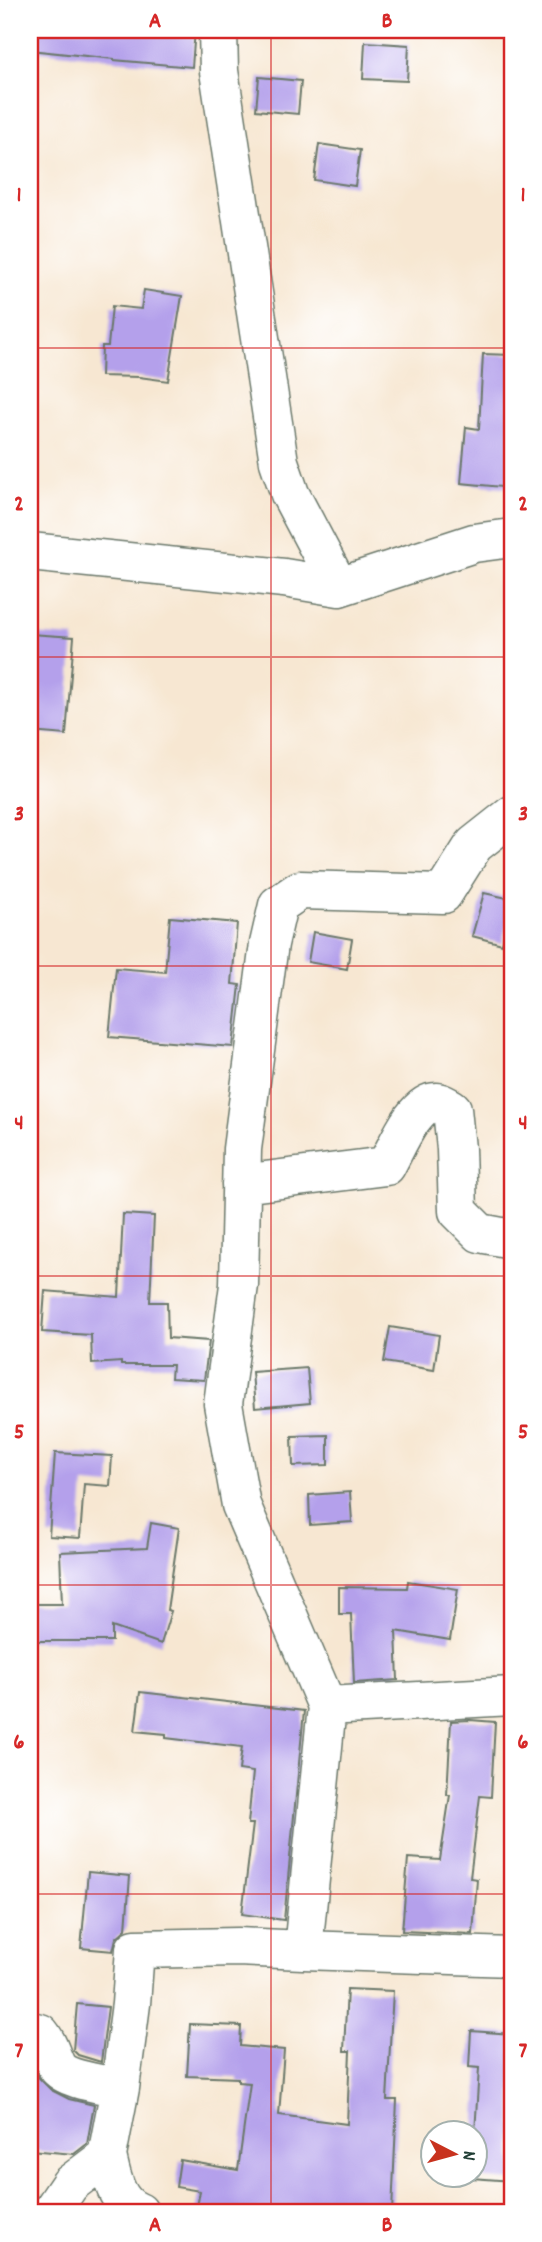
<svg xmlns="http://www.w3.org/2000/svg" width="542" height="2242" font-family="Dekko,sans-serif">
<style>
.building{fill:#b4a0eb}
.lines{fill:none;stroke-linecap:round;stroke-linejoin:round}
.minor-casing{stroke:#6b786b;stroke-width:41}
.minor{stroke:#fff;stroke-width:38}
.grid{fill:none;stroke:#d62828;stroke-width:2;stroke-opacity:0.55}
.neatline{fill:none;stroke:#d62828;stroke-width:2.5}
.grid-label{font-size:23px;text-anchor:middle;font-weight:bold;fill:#d62828}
</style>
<rect width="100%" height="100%" fill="#fff"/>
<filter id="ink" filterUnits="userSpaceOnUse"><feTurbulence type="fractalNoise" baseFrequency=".0143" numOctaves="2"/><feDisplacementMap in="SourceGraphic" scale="14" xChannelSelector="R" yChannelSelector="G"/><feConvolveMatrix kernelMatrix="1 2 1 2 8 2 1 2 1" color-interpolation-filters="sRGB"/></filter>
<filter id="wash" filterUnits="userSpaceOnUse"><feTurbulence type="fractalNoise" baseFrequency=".00686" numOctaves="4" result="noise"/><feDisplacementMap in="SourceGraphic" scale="28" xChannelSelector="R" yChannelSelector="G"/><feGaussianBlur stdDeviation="1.57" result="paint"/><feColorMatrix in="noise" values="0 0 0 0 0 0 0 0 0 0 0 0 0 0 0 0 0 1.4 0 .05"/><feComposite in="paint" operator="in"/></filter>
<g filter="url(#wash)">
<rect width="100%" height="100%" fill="#f7e7d2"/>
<g id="blocks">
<path class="building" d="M30,30H195L192,67L114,60V59L30,50Z
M365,42L409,45L407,81L363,79Z
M259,77L301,81L298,114L256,110Z
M319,144L360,150L355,186L314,180Z
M144,290L182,296L168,381L139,377L101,376L102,346H108L112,306L141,309Z
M483,354L512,355V488L461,483L466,427L479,429Z
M30,634L74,637L66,735L30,732Z
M484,893L512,899L502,944L472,936Z
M170,917L237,923L232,984L240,985L233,1047L109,1037L116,968L165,972Z
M313,932L352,939L347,969L308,962Z
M123,1214L154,1216L150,1302H167L168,1338L209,1341L204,1380L171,1378L172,1365H121V1362L92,1364L91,1335L42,1332L45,1291L119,1297Z
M390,1327L439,1335L434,1370L384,1362Z
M307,1368L310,1403L255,1408L252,1372Z
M328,1435V1465L293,1466L292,1436Z
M55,1453L112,1456L110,1486L84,1484L80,1538L49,1536Z
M350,1492L352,1522L310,1525L309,1495Z
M151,1523L179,1528L167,1610L171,1611L161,1644L112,1627V1641H30V1604H62L60,1552L147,1548Z
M408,1581L458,1589L450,1640L396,1631L398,1680L354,1683L351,1614H339V1587L407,1588Z
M140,1692L304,1711L284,1920L242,1914L253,1824H248L253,1772L239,1770L242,1747L166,1738V1734L135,1731Z
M470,1720L495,1722L491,1797L480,1796L470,1878L477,1879L473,1934L402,1931L408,1858L440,1860L450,1795H447L451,1721Z
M88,1872L130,1876L126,1929L116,1938L113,1951L81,1948Z
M347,1989L393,1991L387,2100H397L392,2212H196L200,2191L176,2187L180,2160L238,2170L250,2083L238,2082V2078L187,2076L190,2024L241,2026L240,2046L284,2050L279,2115L347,2124L350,2051H344Z
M77,2004L108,2007L101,2062L78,2055L73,2050Z
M471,2031L512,2034V2181L472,2178V2175H475V2133L479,2068L469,2067Z
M30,2059L38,2077L51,2090L69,2099L94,2105L87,2144L74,2154L30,2150Z"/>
</g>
</g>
<g filter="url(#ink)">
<use href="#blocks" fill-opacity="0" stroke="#6b786b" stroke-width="2"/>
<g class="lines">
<g class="minor-casing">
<path id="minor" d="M218,30L219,71L279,462L290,494L339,587L474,543L512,538
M30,552L284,578L339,587
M241,1184L386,1166C396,1149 414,1102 436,1102C441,1102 447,1106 452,1109L456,1149L458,1211L480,1233L512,1239
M327,1706L241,1505L223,1404L239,1285L242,1149L269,944L278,905L300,890L443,894L474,845L512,815
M303,1950L512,1957
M30,2031L40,2033C50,2045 50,2054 57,2067C66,2080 104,2084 120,2088
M107,2156C112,2177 116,2204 139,2212
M51,2212L70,2184L107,2156L120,2088L131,2004L135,1949L238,1947L303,1950L327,1706L512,1696"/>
</g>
<use href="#minor" class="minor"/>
</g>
</g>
<path class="grid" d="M271,30V2212M30,348H512M30,657H512M30,966H512M30,1276H512M30,1585H512M30,1894H512"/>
<rect width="542" height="2242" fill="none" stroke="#fff" stroke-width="77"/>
<g transform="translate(454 2154) rotate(96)"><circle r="33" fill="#ffffff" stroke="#a5b1ae" stroke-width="2"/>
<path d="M0-5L12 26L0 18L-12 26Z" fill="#c8321e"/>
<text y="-10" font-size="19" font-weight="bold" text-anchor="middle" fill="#1f3d34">N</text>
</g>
<rect x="38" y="38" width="466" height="2166" class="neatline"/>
<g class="grid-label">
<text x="155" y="27">A</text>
<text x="387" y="27">B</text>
<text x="19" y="201">1</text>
<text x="523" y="201">1</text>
<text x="19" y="510">2</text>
<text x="523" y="510">2</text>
<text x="19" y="820">3</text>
<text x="523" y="820">3</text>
<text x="19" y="1129">4</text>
<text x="523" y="1129">4</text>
<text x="19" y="1438">5</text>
<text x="523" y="1438">5</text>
<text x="19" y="1748">6</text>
<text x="523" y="1748">6</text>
<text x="19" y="2057">7</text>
<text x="523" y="2057">7</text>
<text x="155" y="2231">A</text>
<text x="387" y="2231">B</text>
</g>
</svg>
